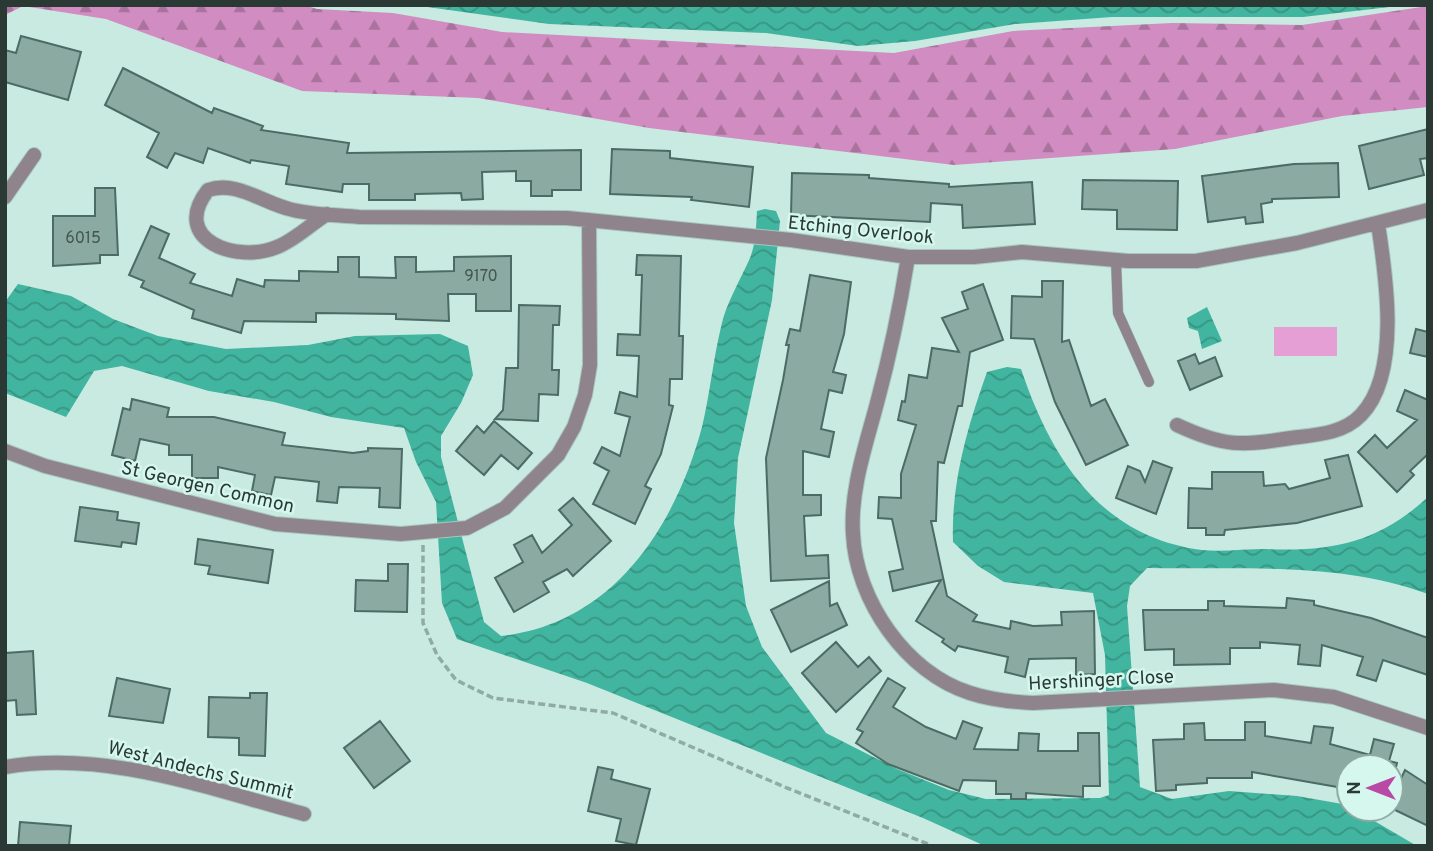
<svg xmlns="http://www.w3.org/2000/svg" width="1433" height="851" font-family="Overpass,sans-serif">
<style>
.green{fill:#e59fd5}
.forest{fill:url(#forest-firs)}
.water{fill:url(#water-waves)}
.building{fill:#8aaaa2;stroke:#4c6b64;stroke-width:2}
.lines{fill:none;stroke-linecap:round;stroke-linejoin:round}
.lane-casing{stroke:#a9c7bf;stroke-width:11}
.street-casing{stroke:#a9c7bf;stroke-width:16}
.path{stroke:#90aba3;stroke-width:3.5;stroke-dasharray:7 3.5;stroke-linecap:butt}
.lane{stroke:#8f848c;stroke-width:10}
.street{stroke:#8f848c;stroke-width:14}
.labels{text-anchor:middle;stroke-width:5;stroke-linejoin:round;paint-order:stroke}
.number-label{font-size:16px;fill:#435550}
.street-label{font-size:19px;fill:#2b3935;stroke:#d5f7ee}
</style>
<defs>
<pattern id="forest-firs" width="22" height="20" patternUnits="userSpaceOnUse" patternTransform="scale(1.75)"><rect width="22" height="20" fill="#d18cc1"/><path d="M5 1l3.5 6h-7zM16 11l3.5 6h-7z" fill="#aa739e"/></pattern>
<pattern id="water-waves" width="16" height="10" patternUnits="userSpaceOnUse" patternTransform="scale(1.75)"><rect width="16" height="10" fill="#41b59f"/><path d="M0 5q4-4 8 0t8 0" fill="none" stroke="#379482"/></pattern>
</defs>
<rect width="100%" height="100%" fill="#c8eae1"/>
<path class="green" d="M1274,327H1337V356H1274Z"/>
<path class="forest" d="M5,5H304L317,9L393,13L502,32L894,53L1013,31L1172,23L1302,25L1428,6V107L1342,116L1175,149L954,165L649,128L478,98L302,91L106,19L23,6L5,15Z"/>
<path class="water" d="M413,5H1407L1303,17H1112L1015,24L915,41L858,46L766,33L549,24Z
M765,209L776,211L780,221L772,300L738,458L734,523L746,606L762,647L826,733L897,769L949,790L986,799L1100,798L1109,795L1105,655L1093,593L1004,582L978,566L953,542C951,483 967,428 987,372L1007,367L1021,369C1051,458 1100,537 1202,550C1222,552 1245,549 1266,549C1331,552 1378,543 1428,497V594C1340,561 1238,570 1147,568L1130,586L1127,606L1140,787L1172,799L1229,791L1297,796L1348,805L1349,809H1354L1417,846H985L923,818L587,683L457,639L442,603L436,502L416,462L404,428L331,417L274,402L209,391L122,366L94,371L66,417L5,393V302L18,284L71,296L113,319L158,336L226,349L308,345L355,336L440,334L468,346L473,375L461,403L441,436V457L484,622L501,636C613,624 675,527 702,427C710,394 713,360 721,327C726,303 740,281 750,258C756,243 756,227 757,211Z
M1207,307L1222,341L1202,349L1198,331L1189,328L1187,318Z"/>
<path class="building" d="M21,36L81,52L68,100L5,82V50L16,53Z
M123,68L212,113L214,108L263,126L261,130L349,143L347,153L581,150V190H552V196H531V181H516V171L482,172L483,199L462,200L461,193L415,194V200H369V184H343L342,192L286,184L289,166L251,160L250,163L208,148L203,163L175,153L167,168L147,157L159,133L105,105Z
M1428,129V158L1420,159L1424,175L1369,189L1359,146Z
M612,149L670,151V158L753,167L749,207L691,200L692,197L610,194Z
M1338,163L1339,197L1272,199V202L1261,204L1263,222L1246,224L1245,217L1208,222L1202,176L1294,164Z
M792,173L869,175V178L949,184V187L1032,182L1035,224L963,228L962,205L931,203L930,222L791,215Z
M1083,180L1178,181L1177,230L1117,229V210L1082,209Z
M95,188H115L118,255H100V263L53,266V216H95Z
M151,226L169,234L159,258L195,274L190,283L232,296L237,279L264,287L265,280L299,281V271L338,272V257H359V277L396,278L395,257H416V272L454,271V257L511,256V311H476V294H448L449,321L396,319V314L316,313V322L244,321L241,333L192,318L194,310L141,287L144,281L129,275Z
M637,255L681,256L679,336H683L682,379H670L669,405L673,406L661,454L645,486L651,489L635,524L593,504L609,471L594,463L602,447L620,456L630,417L615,413L620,392L637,397L639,356L617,355L618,334L640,335L642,275H636Z
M810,275L851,282L844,334L833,372L846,375L842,393L829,390L821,429L834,432L829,457L803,451V495H821V515L804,516L806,556L828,555L829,578L771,581L766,458L783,380L789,345H786L790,329L800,331Z
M1042,281H1063L1062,342L1069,340L1091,406L1105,399L1128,445L1086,465L1055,402L1034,339L1011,338L1012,296L1042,297Z
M983,284L1003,340L970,352L962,406H958L944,463L938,462L936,521H931L947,596L977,615L973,621L1010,629L1011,621L1033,626L1062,625L1061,612L1094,611L1095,674L1076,675V658L1029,659L1025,677L1005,672L1008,657L958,646L955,651L942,642L944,639L916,621L941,580L893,591L889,572L903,569L892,519L878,518L879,497L901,498V474L916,425L898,420L902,401L905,402L909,375L927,378L932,348L959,352L942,318L968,309L962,292Z
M519,305L560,306L559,325H553L552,370H559L558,395L539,394L538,421L495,419L503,410L506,368H518Z
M1416,329L1428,332V357L1410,353Z
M1195,354L1199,364L1215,357L1222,376L1190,390L1178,361Z
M1405,390L1428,400V454L1410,471L1414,475L1397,492L1358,452L1375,435L1387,448L1417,420L1397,411Z
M132,399L169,408L167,417H214L285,433L282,445L353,453L368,451V448L402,449L400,508L379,507L380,488L339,487L337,503L317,501L319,482L275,477L271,495L252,491L255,475L218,467V478H192V455H169V445L140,439L135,461L112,455L123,408L130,410Z
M494,421L532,453L518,469L501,455L484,475L456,451L477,426L484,433Z
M1348,455L1362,506L1297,523L1225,530L1224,535H1206V528H1188L1189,488L1212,489V472H1263L1264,486L1285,484L1289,489L1330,478L1325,460Z
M1153,461L1172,468L1156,514L1116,498L1128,466L1140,471L1145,482Z
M573,498L611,541L573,576L567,569L543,582L549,592L514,612L495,578L523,562L514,545L532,535L542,553L572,525L559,510Z
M80,507L118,512L117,520L139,523L136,544L122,542L121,547L75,541Z
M198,539L273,550L268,583L208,574L210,566L195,564Z
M388,564H408L407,612L355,611L356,580L388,581Z
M829,581L830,606L837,603L847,625L791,652L771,610Z
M1287,598L1314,601V605L1371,618L1428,638V675L1383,660L1376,681L1357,675L1363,657L1322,645L1320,666L1298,664L1300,645L1260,642V648H1230V664L1174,665V649L1145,650L1143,610H1208V601H1224V606L1286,608Z
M836,642L858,667L869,657L881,671L836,712L802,673Z
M33,651L36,714L17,715L16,700L5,701L6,653Z
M117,678L170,689L163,723L109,716Z
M888,678L905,688L893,707L926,727L956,739L963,721L982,728L974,749L1018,750L1019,733L1039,734L1038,751H1078V733H1099L1100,786H1083V797L1026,793V799H1011V794H996V781L963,780L959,791L888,764L856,743L863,732L857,729Z
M250,693H267L265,756L239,755V738L208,737L209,697L250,698Z
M380,721L410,761L374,788L344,748Z
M1245,722H1265V736L1311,743L1314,726L1333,728L1330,744L1370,755L1374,739L1394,744L1389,761L1397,763L1396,767H1349V789L1252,772V778H1207V783L1176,785V790L1156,791L1153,740L1184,739V724L1204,723L1205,740H1245Z
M598,767L613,770L611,779L650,789L636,845L616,841L621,819L588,811Z
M1405,770L1428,785V826L1391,808V800Z
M20,822L71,826L69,846H18Z"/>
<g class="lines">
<g class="lane-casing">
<path id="lane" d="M1116,260L1118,313L1149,382"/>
</g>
<g class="street-casing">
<path id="street" d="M5,197L34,155
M327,214C311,224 295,240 277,247C237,264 169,240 208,190C237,180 264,204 293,210C314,215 338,215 359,217L567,218L791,240L908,257H974L1022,252L1128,261H1196L1297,243L1428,210
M908,257C900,307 890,355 877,403C866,445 850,490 853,534C856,600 906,673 970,693C991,700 1012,702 1033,703L1274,690L1334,697L1428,728
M1177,425C1224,447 1241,446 1291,438C1315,435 1343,434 1361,415C1401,374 1386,276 1378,224
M5,451L45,466L275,524L401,534L467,528L505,508L558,455L574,427L585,395L590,365L589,220
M5,767C107,750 206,788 304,814"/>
</g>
<path class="path" d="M423,545V623L437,655L456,680L493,698L613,713L787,788L933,846"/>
<use href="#lane" class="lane"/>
<use href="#street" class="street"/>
</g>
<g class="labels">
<g class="number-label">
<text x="83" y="243">6015</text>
<text x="481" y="281">9170</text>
</g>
<g class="street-label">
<text transform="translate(861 229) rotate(6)" y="7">Etching Overlook</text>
<text transform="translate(208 486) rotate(13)" y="7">St Georgen Common</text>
<text transform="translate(1101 679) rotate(-3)" y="7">Hershinger Close</text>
<text transform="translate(201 769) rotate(14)" y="7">West Andechs Summit</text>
</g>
</g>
<rect width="1433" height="851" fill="none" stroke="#2b3935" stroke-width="14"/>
<g transform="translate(1370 788) rotate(270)"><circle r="33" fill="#d5f7ee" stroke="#91aba4" stroke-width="2"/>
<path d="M0-5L12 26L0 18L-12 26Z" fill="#b949a5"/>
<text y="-10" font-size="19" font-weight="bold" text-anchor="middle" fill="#2b3935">N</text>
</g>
</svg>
